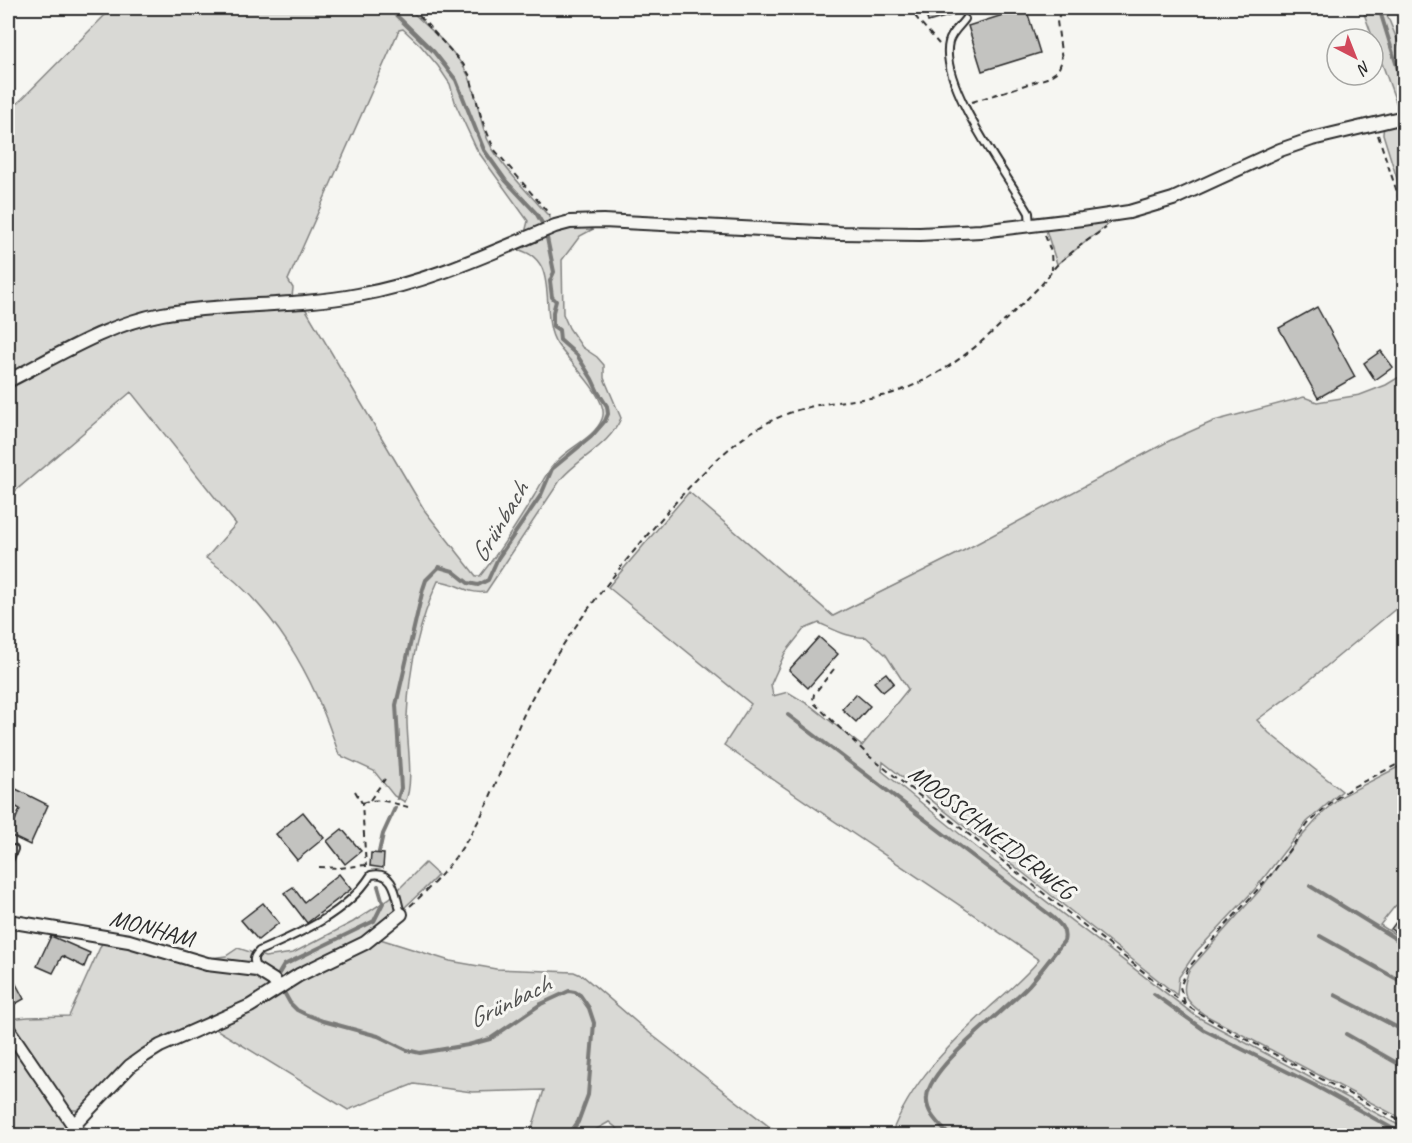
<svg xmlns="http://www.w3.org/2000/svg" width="1412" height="1143" font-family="Caveat,sans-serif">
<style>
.green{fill:#d9d9d5;stroke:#828280;stroke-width:1.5;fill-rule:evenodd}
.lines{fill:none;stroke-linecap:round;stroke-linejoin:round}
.stream{stroke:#7a7a78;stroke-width:4}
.building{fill:#c3c3c0;stroke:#2b2b2b;stroke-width:1.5}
.lane-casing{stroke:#2b2b2b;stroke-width:10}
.street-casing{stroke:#2b2b2b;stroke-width:16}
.path{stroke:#2b2b2b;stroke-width:2;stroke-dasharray:6 4.5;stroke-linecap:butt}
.lane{stroke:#f6f6f2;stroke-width:6}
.street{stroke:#f6f6f2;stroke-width:12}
.labels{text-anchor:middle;stroke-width:6;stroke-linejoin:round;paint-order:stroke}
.street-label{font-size:24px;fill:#2b2b2b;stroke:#f6f6f2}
.water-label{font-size:26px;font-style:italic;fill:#525251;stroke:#f6f6f2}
</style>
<rect width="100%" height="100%" fill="#f6f6f2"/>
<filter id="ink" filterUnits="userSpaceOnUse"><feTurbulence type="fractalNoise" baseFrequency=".0167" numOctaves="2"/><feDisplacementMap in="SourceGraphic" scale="12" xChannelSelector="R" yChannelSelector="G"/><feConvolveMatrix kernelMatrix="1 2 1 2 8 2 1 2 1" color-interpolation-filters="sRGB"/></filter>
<g filter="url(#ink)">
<path class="green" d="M107,8H408C429,28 456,50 469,77C479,100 479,126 492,148C506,171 527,191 545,212L550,217L549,222L546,225L525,233L528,221L477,150L456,105L450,84L438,66L421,46L403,29L399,30L288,280L293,288L292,297L142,315L8,377V246L14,240L8,229V113L111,9Z
M1362,8H1384L1404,56V112L1400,113Z
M1404,121V201L1383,134L1384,124Z
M1114,220L1057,264L1046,230Z
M575,228H595L580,236L562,260L563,314L569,328L582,347L597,357L604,365V378L621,418C610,445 580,457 561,479L486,592C467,595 457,582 438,581C419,622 409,670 407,716C406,739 415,783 405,802L394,796L374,771L339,755C314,676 275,606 206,558L236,524L131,392L8,497V386L87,346L125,331L184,315L305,308L425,511L476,576H480C500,551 517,524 534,496C542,483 547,470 559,459C572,446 595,437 602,419C611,399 567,360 557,344C537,315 564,256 514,249L560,230Z
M1404,374V602L1300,688L1257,720L1269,733L1342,791L1307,822L1255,889L1196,952L1179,977L1177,995L883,762L882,771L982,852L1196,1016L1404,1128V1135H891C910,1083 949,1045 989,1008C1006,993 1024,978 1039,960C935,886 827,819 724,745L751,704L608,587L689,492L833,616L961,552L1169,441L1214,421L1304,397L1317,402L1360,395L1386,385ZM819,623C833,629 850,639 866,637L886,655L908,689L862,746L811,706L788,692L773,696L771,684L785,653L804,629Z
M1404,764V903L1402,902L1395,906L1380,925L1404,940V1120L1205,1015C1184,1001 1179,992 1190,969L1259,891L1293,846L1323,813L1342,796Z
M425,863L438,875C418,897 394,914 377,938L450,961L496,969L574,972L583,976L648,1032L780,1135H625L609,1122L595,1130L590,1135H530L544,1090L472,1092L414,1084L348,1110L206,1023L163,1042L80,1110H72L65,1104L8,1022L9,1019L28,1017L69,1016L102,943H122L210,958L226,956L238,948L265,957L293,953L353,922L390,898Z
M8,1038L72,1131L66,1135H8Z"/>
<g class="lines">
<path class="stream" d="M381,8L395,14L434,52L456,80L484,150L506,181L536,213L542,223
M1379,8L1404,89
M788,715L1050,915C1059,923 1067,929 1064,941C1052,956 1041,971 1029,985C1006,1010 929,1066 927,1097C925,1113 940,1125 950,1136
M398,798L401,788L396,705L423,589L426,580L439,567L453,571L468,583L478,585L488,580L498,558L541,495L552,469L591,437L605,421L608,414L607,406L598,392L592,379L577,355L560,340L559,330L553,326V312L556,301L552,297L550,281L554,272L547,238
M379,852L383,834L395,808
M1310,886L1404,944
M1320,936L1404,983
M278,975L284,965L374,921L383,903L378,886
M285,994L290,1003L297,1010L305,1014L323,1021L378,1036L407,1050L420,1053L468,1045L490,1039L541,1004L569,991L575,992L580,995L589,1008L594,1023L588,1095L578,1122L568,1136
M1154,994L1204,1030L1314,1085L1404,1135
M1335,995L1404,1031
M1346,1034L1404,1067"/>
</g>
<path class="building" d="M924,8H969V10L928,22Z
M1004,8H1026L1040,53L982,71L968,26L1006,14Z
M1317,307L1355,377L1318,398L1279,328Z
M1381,351L1393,367L1375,380L1364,363Z
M819,637L838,654L808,688L789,670Z
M886,673L894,683L883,692L874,682Z
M856,694L870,706L856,722L842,709Z
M8,785L48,805L30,845L9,835L20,809L8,802Z
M303,812L324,838L297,860L276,834Z
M342,829L361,851L345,864L327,841Z
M371,853L384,854L383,868L370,866Z
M339,874L351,889L307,923L284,893L293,887L304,902Z
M263,903L279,923L258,940L241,920Z
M1404,911V939L1391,929Z
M51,936L90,953L84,967L62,956L53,973L37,966Z
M8,969L24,999L8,1008Z"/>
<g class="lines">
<g class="lane-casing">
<path id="lane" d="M965,19C960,26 951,33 949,42C938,84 1008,176 1029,213L1030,225
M8,863L14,849
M257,969C253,961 252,958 259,951C299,934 347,913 371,875C395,870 396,896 401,914"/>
</g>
<g class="street-casing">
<path id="street" d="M8,381C57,356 108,324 162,314C227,303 293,307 358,295C427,283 491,253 555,226L570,222L603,221L839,233L920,234L981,231L1082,219L1129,212L1173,199L1280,150L1312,139L1404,117
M8,921L129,941L207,964L257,970L273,980L279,987
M8,1029L81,1136
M74,1125L130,1066L144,1056L160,1046L250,1006L299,975L365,943L401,914"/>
</g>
<path class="path" d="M412,8L463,64L470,76L482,120L494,149L550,215
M908,8L939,44
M972,102L1047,78L1058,71L1062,60L1057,21L1062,8
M1378,135L1399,198L1404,224
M1045,235L1051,252L1052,270
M834,669L814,694L813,700L815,704L869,756L1187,1006L1214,1022L1404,1123
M355,791L362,803L366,867
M370,800L385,779
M362,803C378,797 393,803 408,807
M319,867L339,868L365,865
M410,906C441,879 466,847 484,810C502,772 514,731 534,694C565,635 607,583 649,533C692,483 739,425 805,408C830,401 856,401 881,396C902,392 922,382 941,371C978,349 1011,315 1041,285C1047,279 1051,271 1057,265C1072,251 1089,239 1106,228
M1185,1003L1180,987L1188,968L1274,871L1308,824L1338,797L1353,787L1404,761"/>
<use href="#lane" class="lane"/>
<use href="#street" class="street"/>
</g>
</g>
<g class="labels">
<g class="street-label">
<text transform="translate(992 832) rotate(38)" y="8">MOOSSCHNEIDERWEG</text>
<text transform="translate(152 928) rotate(15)" y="8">MONHAM</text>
</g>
<g class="water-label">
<text transform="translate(499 522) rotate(-59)" y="9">Grünbach</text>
<text transform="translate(509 1001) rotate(-26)" y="9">Grünbach</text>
</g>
</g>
<rect width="1412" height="1143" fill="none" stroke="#f6f6f2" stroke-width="30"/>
<rect x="15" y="15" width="1382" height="1113" fill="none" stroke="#2b2b2b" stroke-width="2" filter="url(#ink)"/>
<g transform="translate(1355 57) rotate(138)"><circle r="28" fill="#f6f6f2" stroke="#a5a5a2" stroke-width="1.5"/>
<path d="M0-4.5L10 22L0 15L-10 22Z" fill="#d1495b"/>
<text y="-9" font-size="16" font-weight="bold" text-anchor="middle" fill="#2b2b2b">N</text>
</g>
</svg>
